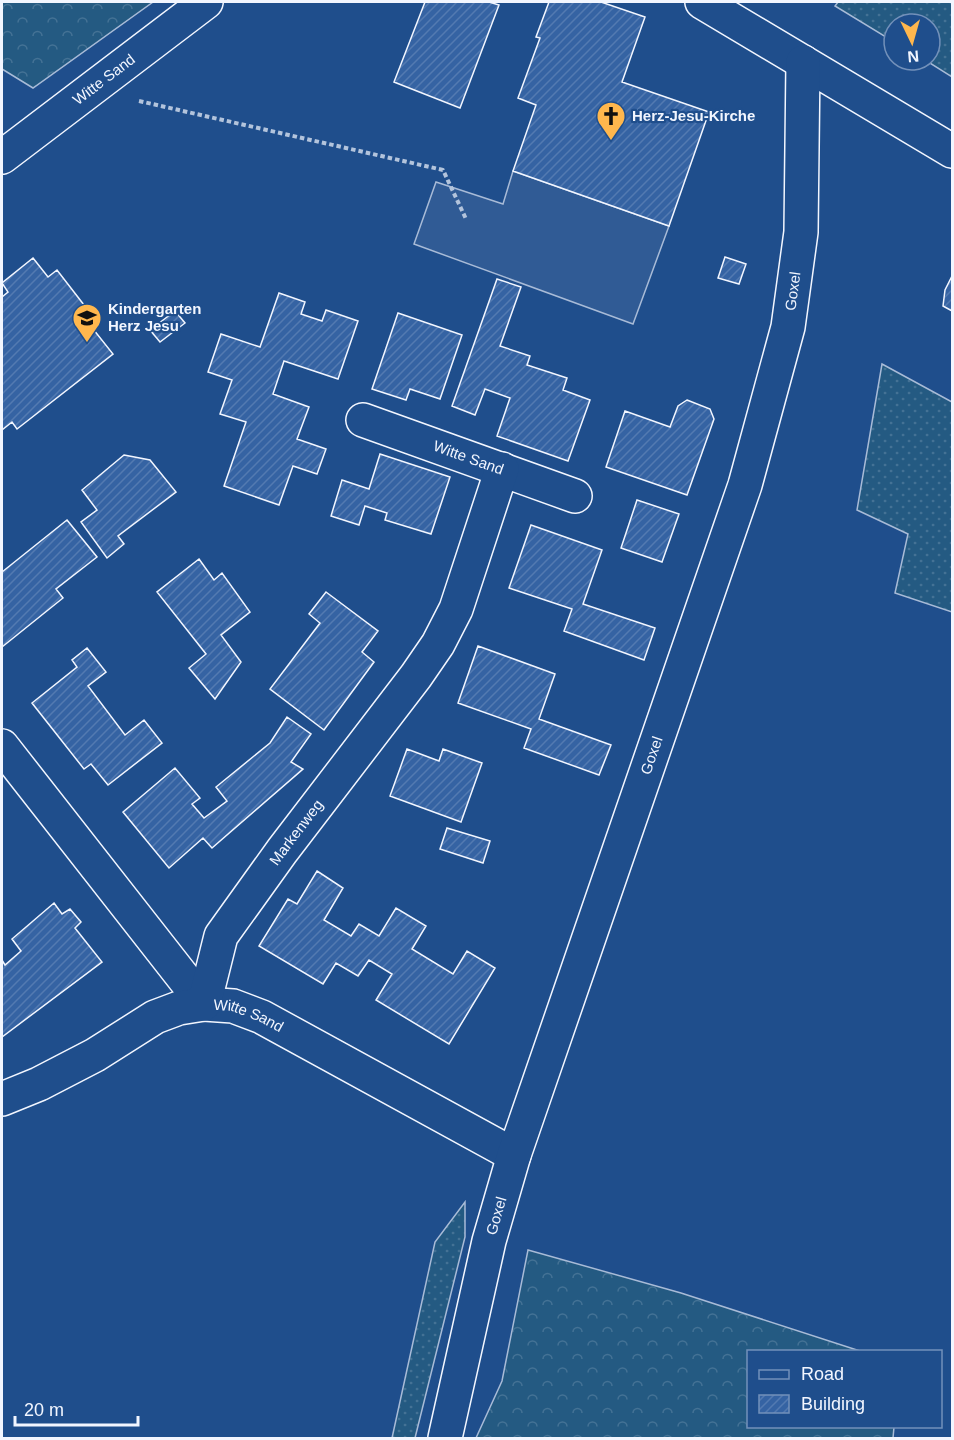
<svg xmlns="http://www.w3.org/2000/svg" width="954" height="1440" font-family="Helvetica,sans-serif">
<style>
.grass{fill:url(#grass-dots);stroke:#a8bbd7;stroke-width:1.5}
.forest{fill:url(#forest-crowns);stroke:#a8bbd7;stroke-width:1.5}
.parking{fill:#305b95;stroke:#a8bbd7;stroke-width:1.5}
.building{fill:url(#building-hatch);stroke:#f2f6ff;stroke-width:1.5}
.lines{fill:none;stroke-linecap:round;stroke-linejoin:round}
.street-casing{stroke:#f2f6ff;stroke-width:36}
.path{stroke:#b3c4dc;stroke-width:4;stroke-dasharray:4.5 3;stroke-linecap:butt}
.street{stroke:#1f4e8c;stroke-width:33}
.labels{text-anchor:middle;stroke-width:4.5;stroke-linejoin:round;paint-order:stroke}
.street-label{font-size:15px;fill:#f2f6ff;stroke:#1f4e8c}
.poi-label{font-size:15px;font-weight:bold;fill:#f2f6ff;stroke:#1f4e8c;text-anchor:start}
</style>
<defs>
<pattern id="grass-dots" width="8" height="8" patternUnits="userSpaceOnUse" patternTransform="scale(1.5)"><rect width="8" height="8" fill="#245a82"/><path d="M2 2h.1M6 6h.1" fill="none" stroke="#447295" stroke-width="1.8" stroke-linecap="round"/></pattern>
<pattern id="forest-crowns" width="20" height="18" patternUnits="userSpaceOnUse" patternTransform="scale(1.5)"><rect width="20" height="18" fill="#245a82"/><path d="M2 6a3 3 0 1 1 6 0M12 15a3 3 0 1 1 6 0" fill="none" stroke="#447295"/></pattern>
<pattern id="building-hatch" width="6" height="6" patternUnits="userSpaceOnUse" patternTransform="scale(1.5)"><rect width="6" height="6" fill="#3563a3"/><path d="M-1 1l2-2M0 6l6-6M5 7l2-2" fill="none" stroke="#537ab1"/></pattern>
</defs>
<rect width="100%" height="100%" fill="#1f4e8c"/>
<path class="grass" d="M838,2H952V77L925,60H930V24H894V42L835,6Z
M882,364L952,402V612L895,593L908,534L857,510Z
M465,1202V1237L415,1438H392L435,1242Z"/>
<path class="forest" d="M2,2H153L33,88L2,69Z
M528,1250L681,1293L860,1351L748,1352V1426L894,1427L893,1438H476L502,1381Z"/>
<path class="parking" d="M513,171L669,226L633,324L414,244L436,182L503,204Z"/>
<path class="building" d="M425,2H489L499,5L460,108L394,82Z
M549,2H601L645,17L622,82L709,112L669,226L513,171L536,105L518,98L540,38L536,37Z
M725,257L746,264L739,284L718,278Z
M33,258L48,277L57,270L84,305L78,310L113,354L17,429L12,422L2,430V297L8,292L2,283Z
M952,276V311L943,306L945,290Z
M497,279L521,287L500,346L530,356L527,365L567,378L563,390L590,400L568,461L497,436L510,398L485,389L475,415L452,406Z
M279,293L305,302L301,314L322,321L326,310L358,321L338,379L284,361L273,394L309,407L297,439L326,449L317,474L293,466L279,505L224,486L246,422L220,414L232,380L208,372L221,334L260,347Z
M175,311L185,323L160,342L150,330Z
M398,313L462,335L440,399L410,389L406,400L372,389Z
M687,400L710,409L714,419L687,495L606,467L625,411L670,427L678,406Z
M380,454L450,477L431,534L385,520L387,513L365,506L359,525L331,516L342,480L369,489Z
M124,455L150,460L176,492L118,536L124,544L107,558L81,522L97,510L82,490Z
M637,500L679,514L662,562L621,548Z
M67,520L97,557L56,589L63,598L2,647V572Z
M531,525L602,550L583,604L655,628L644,660L564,631L572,609L509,588Z
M199,559L214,580L222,573L250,612L221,635L241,662L215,699L189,668L206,654L157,592Z
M326,592L378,631L362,652L374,662L324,730L270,689L320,623L309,614Z
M478,646L555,674L539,719L611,745L599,775L524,748L531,729L458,703Z
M87,648L106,672L88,686L125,735L144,720L162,743L108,785L91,764L84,769L32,703L77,667L72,660Z
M287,717L311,734L291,762L303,769L212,848L203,838L169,868L123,812L175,768L200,798L192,804L204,818L227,801L216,787L270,743Z
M407,749L439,761L443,749L482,763L461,822L390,796Z
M447,828L490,841L483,863L440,849Z
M317,871L343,888L324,920L351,936L359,924L379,936L396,908L426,926L412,949L453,974L467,951L495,968L449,1044L376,1000L392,974L369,960L358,976L336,963L323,984L259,946L288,899L297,904Z
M54,903L62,914L70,909L81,922L75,928L102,962L2,1037V960L5,965L21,951L12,939Z"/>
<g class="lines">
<g class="street-casing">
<g id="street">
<path d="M702,2L952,151"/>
<path id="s1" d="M2,157L206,2"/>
<path id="s2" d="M363,420L575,496"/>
<path id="s3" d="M2,746L204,1004L233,1006L262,1017L514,1155"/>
<path id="s4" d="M2,1099L39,1084L95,1055L155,1017L179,1008L204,1004L221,936L282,851L416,676L438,644L456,609L502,469"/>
<path id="s5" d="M445,1438L489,1241L514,1155L745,485L788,327L801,232L803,62"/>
</g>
</g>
<path class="path" d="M139,101L443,170L466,219"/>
<use href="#street" class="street"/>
</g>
<defs>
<g id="church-pin" transform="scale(1.5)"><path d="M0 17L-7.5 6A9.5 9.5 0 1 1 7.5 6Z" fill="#ffb74d" stroke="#1f4e8c"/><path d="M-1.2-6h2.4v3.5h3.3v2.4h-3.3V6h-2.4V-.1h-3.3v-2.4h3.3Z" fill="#111"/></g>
<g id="school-pin" transform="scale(1.5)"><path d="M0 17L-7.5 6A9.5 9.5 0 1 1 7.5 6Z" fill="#ffb74d" stroke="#1f4e8c"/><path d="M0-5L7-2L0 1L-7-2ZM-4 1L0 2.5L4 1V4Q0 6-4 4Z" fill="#111"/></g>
</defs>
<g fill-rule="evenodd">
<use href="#church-pin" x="611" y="116"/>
<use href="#school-pin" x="87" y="318"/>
</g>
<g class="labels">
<g class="street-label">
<text dy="5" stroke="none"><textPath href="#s1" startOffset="128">Witte Sand</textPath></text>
<text dy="5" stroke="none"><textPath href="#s5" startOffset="1200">Goxel</textPath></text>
<text dy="5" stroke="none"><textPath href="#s2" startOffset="112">Witte Sand</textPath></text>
<text dy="5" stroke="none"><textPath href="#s5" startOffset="714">Goxel</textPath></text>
<text dy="5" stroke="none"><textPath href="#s4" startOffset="423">Markenweg</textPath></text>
<text dy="5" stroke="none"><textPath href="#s3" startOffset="374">Witte Sand</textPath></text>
<text dy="5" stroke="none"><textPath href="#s5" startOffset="228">Goxel</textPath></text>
</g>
<g class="poi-label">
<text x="632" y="121">Herz-Jesu-Kirche</text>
<text x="108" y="314">Kindergarten<tspan x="108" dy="17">Herz Jesu</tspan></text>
</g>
</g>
<rect width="954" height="1440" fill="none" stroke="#f2f6ff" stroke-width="6"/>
<rect x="747" y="1350" width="195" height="78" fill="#1f4e8c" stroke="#7391ba" stroke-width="1.5"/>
<rect x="759" y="1370" width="30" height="9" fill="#1f4e8c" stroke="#7391ba" stroke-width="1.5"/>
<text x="801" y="1380" font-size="18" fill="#f2f6ff">Road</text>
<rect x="759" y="1395" width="30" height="18" fill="url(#building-hatch)" stroke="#7391ba" stroke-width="1.5"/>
<text x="801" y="1410" font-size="18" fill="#f2f6ff">Building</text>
<g transform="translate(912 42) rotate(175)"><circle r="28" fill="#1f4e8c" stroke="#7391ba" stroke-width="1.5"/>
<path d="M0-4.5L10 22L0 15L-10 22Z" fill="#ffb74d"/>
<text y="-9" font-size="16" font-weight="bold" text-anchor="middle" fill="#f2f6ff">N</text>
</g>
<path d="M15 1416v9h123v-9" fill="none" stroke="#f2f6ff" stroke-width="3"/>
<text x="24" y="1416" font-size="18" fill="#f2f6ff" stroke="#1f4e8c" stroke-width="4.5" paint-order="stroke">20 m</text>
</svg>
